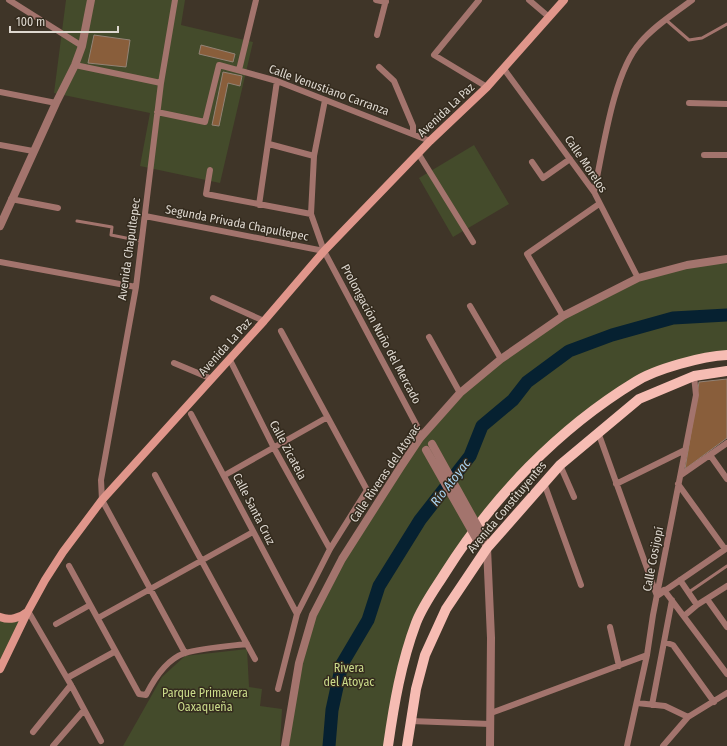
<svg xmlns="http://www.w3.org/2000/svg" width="727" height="746" font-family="'Fira Sans Condensed',sans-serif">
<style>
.green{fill:#444b2b}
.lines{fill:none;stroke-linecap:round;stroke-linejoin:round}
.river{stroke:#062131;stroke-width:13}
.building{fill:#895e3b;stroke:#938376}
.service{stroke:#a3746d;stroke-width:3}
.minor{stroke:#a3746d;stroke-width:6}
.tertiary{stroke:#a3746d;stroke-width:8}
.secondary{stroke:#e0968b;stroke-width:8}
.primary{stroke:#f6bcb3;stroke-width:10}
.tertiary-bridge{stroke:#a3746d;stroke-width:8}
.labels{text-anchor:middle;stroke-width:3;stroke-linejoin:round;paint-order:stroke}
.street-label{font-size:12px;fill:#ded8d0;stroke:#342b1e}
.park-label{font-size:12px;fill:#cbdc8b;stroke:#342b1e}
.water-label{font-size:13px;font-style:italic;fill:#aad6f5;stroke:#342b1e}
</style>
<rect width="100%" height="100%" fill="#3f3528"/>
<path class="green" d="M66,0H185L181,25L253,42L220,183L140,166L150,113L54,93Z
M474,145L509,204L453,237L419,178Z
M727,259V355L636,381L540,455L464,542L417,621L388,746H285L299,663L313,615L342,559L420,438L460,393L563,316L638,278Z
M0,617L21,621L0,663Z
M247,649L249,687L262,689L260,706L282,709L280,746H123L162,677L185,656Z"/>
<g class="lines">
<path class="river" d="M329,746L332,710L342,664L368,620L379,586L420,520L470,456L482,426L513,400L527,382L569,351L612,335L673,318L727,315"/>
</g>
<path class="building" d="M94,35L130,40L126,67L88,63Z
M201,45L235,54L233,62L199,54Z
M223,72L242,76L240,86L228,83L219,126L212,125Z
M727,379V438L685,469L699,382Z"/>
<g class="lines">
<path class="service" d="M666,20L689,40L702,38L727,24
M77,221L112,227L111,235L141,241
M689,592L727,566"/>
<path class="minor" d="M9,0L82,46
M175,0L161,83L136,287L101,480L102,500L185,653
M376,0L386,2
M479,0L434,55L487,87
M529,0L549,17
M377,35L386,0
M75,65L161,83
M379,67L394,81L413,126V133
M504,69L594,192L638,278
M239,70L256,0
M0,92L56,103
M325,100L314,156L311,214L324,251L418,428L420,438
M689,103L727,104
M157,112L205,122L219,65L277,81L430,141
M269,144L314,156
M0,145L33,151
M418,153L473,242
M704,155H727
M532,162L543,178L570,159
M210,170L206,194L311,214
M594,192C603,151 613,73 640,43C654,26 675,13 692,0
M11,199L58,208
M259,205L277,81
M145,216L324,251
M0,262L136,287
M213,298L264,321
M470,306L501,359
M563,316L527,254L599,204
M429,337L460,393
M230,360L274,448L330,549
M174,363L212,379
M191,414L297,614
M598,432L657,596L727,548
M710,455L727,479
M560,465L574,497
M155,475L255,659
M225,475L326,418
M681,475L727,443
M544,483L581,585
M616,484L685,450
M678,484L725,549
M69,566L139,694L146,695C154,679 167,659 185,653C202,648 229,646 247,644
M680,580L697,605L727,586
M664,590L727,674
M707,599L727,627
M28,611L71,685L101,741
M684,616L697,605
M98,618L253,532
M56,624L90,605
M610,627L619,666
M664,642L673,645L714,702
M67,678L114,652
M278,689L297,614L330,549L367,490L281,331
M637,703L665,706L688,717
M652,705L672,600
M491,713L647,655
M411,721L490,724
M33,732L71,685
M53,746L84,710
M627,746L647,655L653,615L696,395L694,376
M663,746L688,717L727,693"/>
<path class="tertiary" d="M0,226L56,103L75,65L82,46L91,0
M482,534L487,548L491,638L490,746
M285,746L299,663L313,615L342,559L400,468L420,438L460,393L501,359L563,316L638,278L687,265L727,259"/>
<path class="secondary" d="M0,617C9,621 20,618 27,612
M0,669L28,611L45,580L63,552L102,500L264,321L324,251L430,141L487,87L564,0"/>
<path class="primary" d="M388,746C394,704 401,663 416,623C423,605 435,589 445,573C493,497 558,429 635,382C655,369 703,356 727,355
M407,746L416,689L425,655L446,609L487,548L560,465L639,399L694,376L727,371"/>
<path class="tertiary-bridge" d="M432,444L482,534
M426,450L477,540"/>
</g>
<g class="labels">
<g class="street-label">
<text transform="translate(329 90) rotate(20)" y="4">Calle Venustiano Carranza</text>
<text transform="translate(446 110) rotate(-43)" y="4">Avenida La Paz</text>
<text transform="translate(586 164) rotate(56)" y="4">Calle Morelos</text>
<text transform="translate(237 223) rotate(11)" y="4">Segunda Privada Chapultepec</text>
<text transform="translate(129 249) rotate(-82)" y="4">Avenida Chapultepec</text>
<text transform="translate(381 334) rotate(62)" y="4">Prolongación Nuño del Mercado</text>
<text transform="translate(225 347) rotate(-48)" y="4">Avenida La Paz</text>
<text transform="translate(288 450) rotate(62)" y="4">Calle Zicatela</text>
<text transform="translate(385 473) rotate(-56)" y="4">Calle Riveras del Atoyac</text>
<text transform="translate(507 507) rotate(-50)" y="4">Avenida Constituyentes</text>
<text transform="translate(254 509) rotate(63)" y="4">Calle Santa Cruz</text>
<text transform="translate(653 559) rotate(-79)" y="4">Calle Cosijopí</text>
</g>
<g class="park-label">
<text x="349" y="672">Rivera<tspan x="349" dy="14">del Atoyac</tspan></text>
<text x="205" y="697">Parque Primavera<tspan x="205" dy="14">Oaxaqueña</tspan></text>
</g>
<g class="water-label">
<text transform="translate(450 482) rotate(-52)" y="5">Río Atoyac</text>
</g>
</g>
<path d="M10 26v6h108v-6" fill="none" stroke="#ded8d0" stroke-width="2"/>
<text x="16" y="26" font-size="12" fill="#ded8d0" stroke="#342b1e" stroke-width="3" paint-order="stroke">100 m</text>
</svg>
